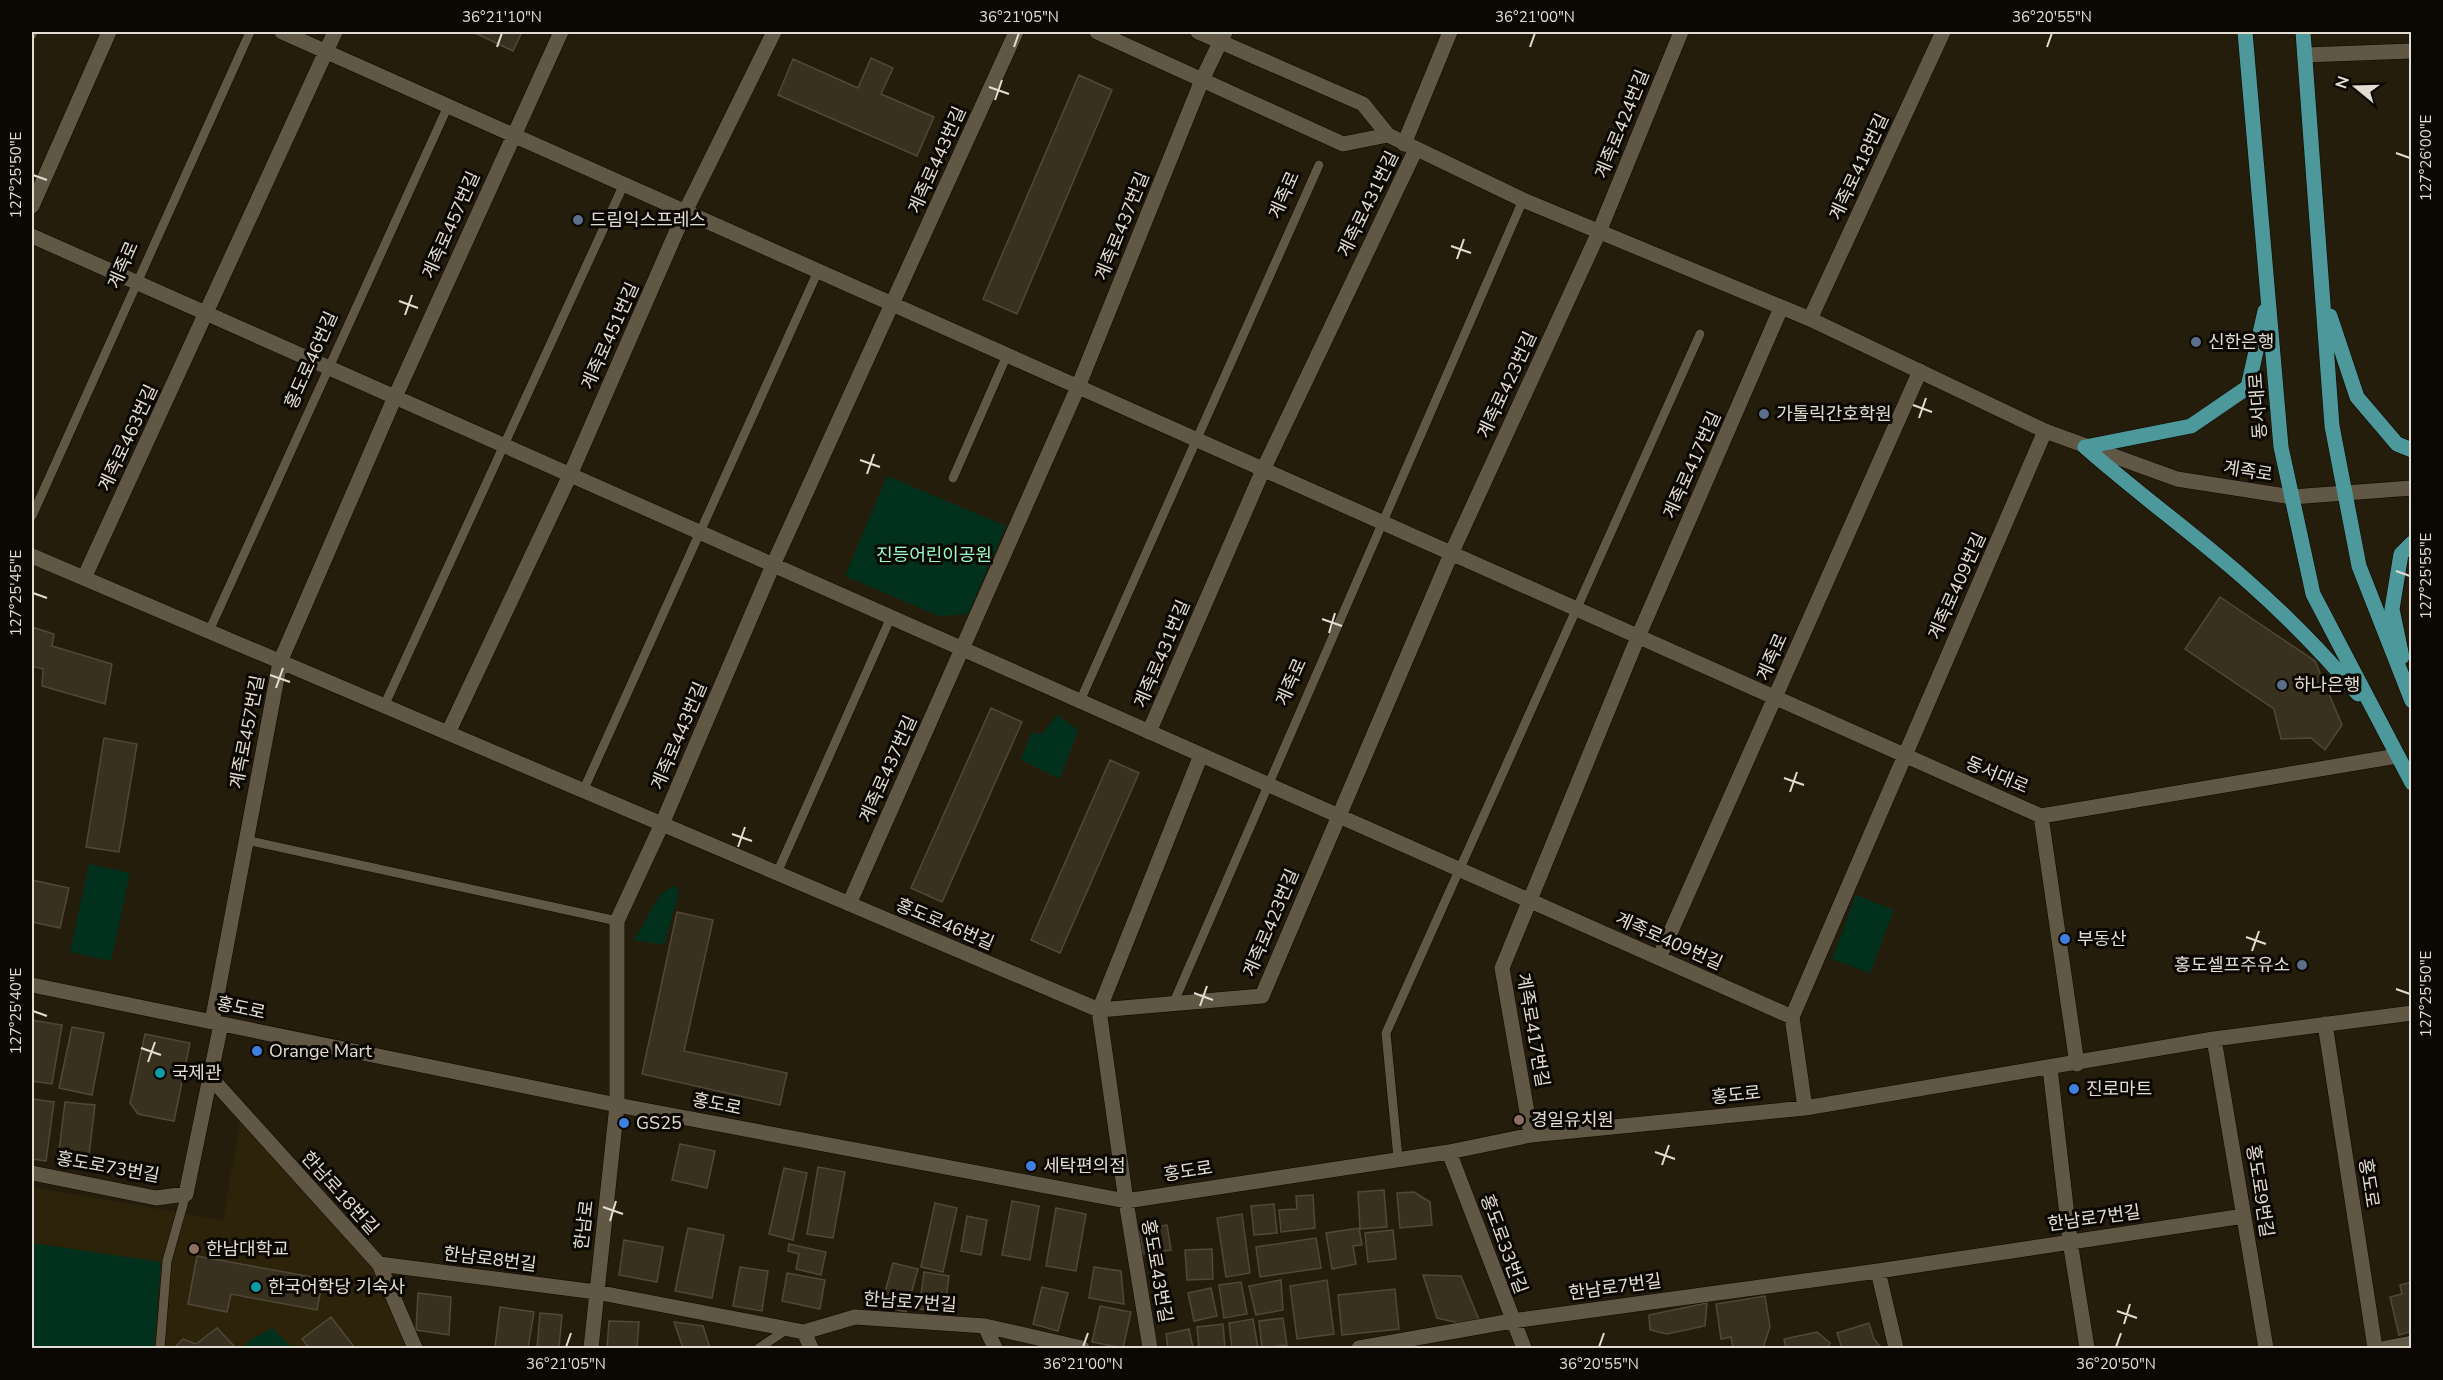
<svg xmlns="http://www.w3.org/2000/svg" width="2443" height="1380" font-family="'Nunito Sans','Noto Sans KR',sans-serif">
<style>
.built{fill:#2d220a}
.green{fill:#01311d}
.building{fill:#393120;stroke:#514837;stroke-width:1.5}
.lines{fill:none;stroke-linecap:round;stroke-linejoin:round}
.lane-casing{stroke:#0d0700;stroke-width:10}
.street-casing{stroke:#0d0700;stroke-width:16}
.secondary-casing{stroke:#0d0700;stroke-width:16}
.primary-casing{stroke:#0d0700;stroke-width:16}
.lane{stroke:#605745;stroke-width:9}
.street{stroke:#605745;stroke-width:15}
.secondary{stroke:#605745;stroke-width:15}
.primary{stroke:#4d989b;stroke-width:15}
.ticks{fill:none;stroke:#e2ddd2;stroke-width:2}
.service-dot{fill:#5c6f8a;stroke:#0b0803;stroke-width:2}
.shop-dot{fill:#3f7fe0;stroke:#0b0803;stroke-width:2}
.culture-dot{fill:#0f9aa8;stroke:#0b0803;stroke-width:2}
.education-dot{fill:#8d6e63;stroke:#0b0803;stroke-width:2}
.labels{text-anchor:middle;stroke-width:6;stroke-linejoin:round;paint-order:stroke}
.street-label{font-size:18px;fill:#e2ddd2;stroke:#0b0803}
.poi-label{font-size:18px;fill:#e2ddd2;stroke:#0b0803;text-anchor:start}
.park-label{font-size:18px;fill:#99fac5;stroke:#0b0803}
.neatline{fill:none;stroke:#e2ddd2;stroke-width:2}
.ticks-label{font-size:15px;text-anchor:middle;fill:#e2ddd2}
</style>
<rect width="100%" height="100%" fill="#241d0c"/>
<path class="built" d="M241,1116L382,1278L413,1348H32V1187L223,1220Z"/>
<path class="green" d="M887,476L1006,526L968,614L939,616L845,576Z
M1057,715L1078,730L1060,779L1021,760L1031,733L1042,734Z
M89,864L130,873L111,961L70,952Z
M674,885L679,892L664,945L634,940L660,895Z
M1856,895L1894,910L1870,973L1832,959Z
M32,1243L161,1262L154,1348H32Z
M272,1328L293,1348H243L247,1342Z"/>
<path class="building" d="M473,32H522L513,51Z
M871,58L893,68L881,94L934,117L917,156L778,95L793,59L858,88Z
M1079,75L1112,90L1017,314L983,299Z
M2220,597L2315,661L2342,725L2325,750L2311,738L2281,739L2274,709L2185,649Z
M32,627L54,634L52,646L112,664L105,704L42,686L43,669L32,666Z
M991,708L1022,722L942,902L911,888Z
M104,738L137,744L119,852L86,847Z
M1110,760L1139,773L1060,953L1031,940Z
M32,880L69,888L60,928L32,922Z
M677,912L713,920L684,1051L787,1073L780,1105L642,1074Z
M32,1020L62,1025L52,1084L32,1081Z
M72,1027L104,1033L92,1095L59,1088Z
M145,1034L190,1043L174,1121L138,1114L130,1103Z
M32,1099L54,1102L46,1161L32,1159Z
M65,1102L95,1105L88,1163L58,1159Z
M680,1144L715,1151L707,1188L672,1180Z
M818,1167L845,1172L833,1238L807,1234Z
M784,1168L807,1173L793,1240L769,1234Z
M1384,1190L1387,1227L1360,1229L1358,1192Z
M1414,1192L1430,1202L1432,1225L1400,1228L1397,1193Z
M1313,1195L1315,1228L1281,1232L1279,1210L1297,1209L1296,1196Z
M1012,1201L1039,1206L1030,1260L1002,1255Z
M935,1203L957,1208L943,1272L921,1267Z
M1274,1204L1277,1233L1254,1235L1251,1206Z
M1056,1208L1086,1214L1076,1271L1046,1266Z
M1242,1214L1250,1273L1226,1277L1217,1218Z
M967,1216L987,1220L981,1255L961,1251Z
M1167,1225L1171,1250L1143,1254L1139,1229Z
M688,1228L724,1235L712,1298L675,1291Z
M1359,1228L1362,1245L1353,1246L1356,1264L1332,1269L1326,1233Z
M1393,1230L1396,1259L1368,1262L1365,1233Z
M1316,1238L1321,1268L1260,1277L1256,1247Z
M624,1240L663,1247L657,1282L619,1275Z
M789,1244L826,1252L821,1275L796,1269L799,1254L788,1251Z
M1212,1249L1213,1279L1187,1280L1185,1250Z
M197,1256L323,1279L317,1310L231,1294L227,1312L188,1304Z
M893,1263L918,1269L906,1312L881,1306Z
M740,1267L768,1271L762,1311L733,1306Z
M1094,1267L1121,1271L1124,1304L1089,1298Z
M924,1272L949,1276L946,1300L934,1311L919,1309Z
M787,1273L825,1280L820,1309L782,1301Z
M1423,1275L1461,1276L1479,1320L1459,1323L1437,1318Z
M1281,1280L1283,1310L1256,1315L1249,1286Z
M1327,1280L1334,1334L1297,1339L1290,1286Z
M1241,1282L1247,1314L1224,1318L1219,1285Z
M2412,1282V1331L2399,1335L2390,1297L2402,1294L2400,1285Z
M1042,1287L1068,1293L1058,1331L1033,1324Z
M1211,1288L1217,1316L1194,1321L1188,1293Z
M1395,1289L1399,1329L1342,1335L1338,1295Z
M418,1293L451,1297L449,1335L416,1330Z
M1765,1296L1770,1327L1763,1348H1733L1731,1337L1721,1339L1716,1304Z
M1707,1303L1705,1326L1667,1334L1650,1330L1649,1315Z
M1100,1306L1131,1312L1123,1348L1092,1342Z
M500,1307L534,1312L528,1348L495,1347Z
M540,1313L562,1315L559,1348H537Z
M331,1317L355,1348H309L302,1339Z
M1283,1318L1287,1345L1262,1348L1259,1321Z
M1253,1319L1258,1348H1232L1229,1323Z
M609,1321L639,1322L637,1348H607Z
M674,1322L703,1326L710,1348H683Z
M1869,1323L1874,1339L1881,1348H1842L1837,1333Z
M1223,1324L1225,1348H1199L1197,1327Z
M217,1328L236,1348H174L183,1339L196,1344Z
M1189,1329L1193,1348H1168L1166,1334Z
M1817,1332L1830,1343L1828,1348H1786L1784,1339Z"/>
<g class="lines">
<g class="lane-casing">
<path id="lane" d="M32,35L33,32
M953,478L1007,355
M32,516L250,32
M209,631L448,106
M1080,701L1319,165
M384,706L624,184
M583,791L818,271
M246,840L617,921
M777,873L891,617
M1173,1004L1523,200
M1398,1158L1386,1033L1700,334
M160,1348L167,1261L186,1194
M759,1348L786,1330"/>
</g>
<g class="street-casing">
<path id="street" d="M282,32L2041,816L2397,756
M2305,55L2412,51
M1404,144L1450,32
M32,206L109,32
M32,236L1792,1017
M1810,319L1943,32
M32,556L1099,1010L1262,996L1451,554L1599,232L1681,32
M84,578L335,32
M1149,732L1263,470L1416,149
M448,733L570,475L685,212L774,32
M2041,816L2077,1064
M849,904L1078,387L1202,80L1225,32
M1659,958L1920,371
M32,985L617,1105L1126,1201L1449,1152L1531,1135L1805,1108L2214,1039L2412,1013
M212,1022L280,662L395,397L561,32
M2325,1024L2375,1348
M2214,1039L2266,1348
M2050,1068L2070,1241L2087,1348
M212,1079L379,1264L415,1348
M1805,1108L1792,1017L2045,431
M1531,1135L1502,968L1638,637L1781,308
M1449,1152L1524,1348
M32,1173L156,1198L186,1194L221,1024
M379,1264L596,1292L804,1332L855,1317L985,1326L1082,1348
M1878,1271L1896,1348
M985,1326L995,1348
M804,1332L811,1348
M591,1348L617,1105V921L662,824L773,565L1016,32
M1150,1348L1126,1201L1099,1010L1201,755
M1359,1348L1512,1321L1878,1271L2244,1216
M2386,1348L2412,1343"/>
</g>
<g class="secondary-casing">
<path id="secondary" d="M1097,32L1343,144L1388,135
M1198,32L1363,104L1388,135L1523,200L1810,319L2045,431L2177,479L2292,497L2412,488"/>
</g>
<g class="primary-casing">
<path id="primary" d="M2245,32L2281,447L2313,594L2412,783
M2303,32L2332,426L2359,566L2412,701
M2330,316L2357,397L2397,444L2412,450
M2085,447C2137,493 2194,534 2246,580C2287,616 2323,653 2358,694
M2085,447L2191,426L2248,387L2265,311
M2402,657L2392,609L2401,554L2412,543"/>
</g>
<use href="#lane" class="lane"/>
<use href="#street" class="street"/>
<use href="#secondary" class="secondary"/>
<use href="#primary" class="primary"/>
</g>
<path class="ticks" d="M497,47L502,33M1014,47L1019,33M1530,47L1535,33M2047,47L2052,33M989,87L1009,94M995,100L1002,80M2396,153L2410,158M33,175L47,180M1451,246L1471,253M1457,259L1464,239M399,301L418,308M405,315L412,295M1913,405L1932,412M1919,418L1926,398M860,460L880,467M867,474L874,454M2396,571L2410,576M33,593L47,598M1322,619L1342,626M1329,633L1335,613M270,675L290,682M276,688L283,668M1784,778L1804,785M1790,792L1797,772M732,834L752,841M738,847L745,827M2246,937L2266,944M2252,951L2259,931M2396,989L2410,994M1194,993L1213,1000M1200,1006L1207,986M33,1011L47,1016M141,1048L161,1055M148,1062L155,1042M1655,1152L1675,1159M1662,1165L1669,1145M603,1207L623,1214M610,1221L616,1201M2117,1311L2137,1318M2124,1324L2130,1304M566,1347L571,1333M1083,1347L1088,1333M1599,1347L1604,1333M2116,1347L2121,1333"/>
<g class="service-dot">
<circle cx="578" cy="220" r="6"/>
<circle cx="2196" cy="342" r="6"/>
<circle cx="1764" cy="414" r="6"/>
<circle cx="2282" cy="685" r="6"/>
<circle cx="2302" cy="965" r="6"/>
</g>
<g class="shop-dot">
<circle cx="2065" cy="939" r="6"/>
<circle cx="257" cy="1051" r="6"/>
<circle cx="2074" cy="1089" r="6"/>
<circle cx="624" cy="1123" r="6"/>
<circle cx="1031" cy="1166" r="6"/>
</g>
<g class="culture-dot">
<circle cx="160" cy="1073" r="6"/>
<circle cx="256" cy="1287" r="6"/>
</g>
<g class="education-dot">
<circle cx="1519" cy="1120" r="6"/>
<circle cx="194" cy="1249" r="6"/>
</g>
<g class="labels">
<g class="street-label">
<text transform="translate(1622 124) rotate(-68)" y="6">계족로424번길</text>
<text transform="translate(937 160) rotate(-66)" y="6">계족로443번길</text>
<text transform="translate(1859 167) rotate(-65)" y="6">계족로418번길</text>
<text transform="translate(1284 195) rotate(-66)" y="6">계족로</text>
<text transform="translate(1368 204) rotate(-64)" y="6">계족로431번길</text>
<text transform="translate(451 225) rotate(-66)" y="6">계족로457번길</text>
<text transform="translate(1122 226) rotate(-68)" y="6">계족로437번길</text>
<text transform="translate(123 265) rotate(-66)" y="6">계족로</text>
<text transform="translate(610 336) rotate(-66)" y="6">계족로451번길</text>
<text transform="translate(311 360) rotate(-66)" y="6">홍도로46번길</text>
<text transform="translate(1507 385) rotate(-65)" y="6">계족로423번길</text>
<text transform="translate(2258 406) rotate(-94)" y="6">동서대로</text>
<text transform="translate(128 438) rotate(-65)" y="6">계족로463번길</text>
<text transform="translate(1692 465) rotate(-66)" y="6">계족로417번길</text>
<text transform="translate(2248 471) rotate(9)" y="6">계족로</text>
<text transform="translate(1957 586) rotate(-66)" y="6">계족로409번길</text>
<text transform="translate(1162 654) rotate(-67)" y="6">계족로431번길</text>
<text transform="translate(1772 657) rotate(-66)" y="6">계족로</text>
<text transform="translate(1291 682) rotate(-66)" y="6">계족로</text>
<text transform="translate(247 732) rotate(-79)" y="6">계족로457번길</text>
<text transform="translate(679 736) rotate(-67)" y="6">계족로443번길</text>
<text transform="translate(888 769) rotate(-66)" y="6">계족로437번길</text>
<text transform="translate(1997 775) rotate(23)" y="6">동서대로</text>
<text transform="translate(1271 923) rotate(-67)" y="6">계족로423번길</text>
<text transform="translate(945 924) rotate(23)" y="6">홍도로46번길</text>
<text transform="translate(1669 941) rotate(24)" y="6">계족로409번길</text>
<text transform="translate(241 1008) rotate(12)" y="6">홍도로</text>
<text transform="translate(1533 1030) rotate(80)" y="6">계족로417번길</text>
<text transform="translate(1736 1095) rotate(-6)" y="6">홍도로</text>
<text transform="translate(717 1104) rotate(11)" y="6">홍도로</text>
<text transform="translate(108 1167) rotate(10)" y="6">홍도로73번길</text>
<text transform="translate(1188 1171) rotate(-9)" y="6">홍도로</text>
<text transform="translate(2369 1183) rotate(81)" y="6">홍도로</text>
<text transform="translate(2260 1191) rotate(81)" y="6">홍도로9번길</text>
<text transform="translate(340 1193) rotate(48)" y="6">한남로18번길</text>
<text transform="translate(2094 1218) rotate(-8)" y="6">한남로7번길</text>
<text transform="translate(584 1225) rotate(-83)" y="6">한남로</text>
<text transform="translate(1504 1244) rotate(70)" y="6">홍도로33번길</text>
<text transform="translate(490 1259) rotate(7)" y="6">한남로8번길</text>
<text transform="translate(1157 1271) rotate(80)" y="6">홍도로43번길</text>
<text transform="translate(1615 1287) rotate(-8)" y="6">한남로7번길</text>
<text transform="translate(910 1302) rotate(4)" y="6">한남로7번길</text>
</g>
<g class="poi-label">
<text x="590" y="226">드림익스프레스</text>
<text x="2208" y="348">신한은행</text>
<text x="1776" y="420">가톨릭간호학원</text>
<text x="2294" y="691">하나은행</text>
<text x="2077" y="945">부동산</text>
<text x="2290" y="971" text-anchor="end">홍도셀프주유소</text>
<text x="269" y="1057">Orange Mart</text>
<text x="172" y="1079">국제관</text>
<text x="2086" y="1095">진로마트</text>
<text x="1531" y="1126">경일유치원</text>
<text x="636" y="1129">GS25</text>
<text x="1043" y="1172">세탁편의점</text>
<text x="206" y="1255">한남대학교</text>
<text x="268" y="1293">한국어학당 기숙사</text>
</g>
<g class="park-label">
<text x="934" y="561">진등어린이공원</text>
</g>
</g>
<rect width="2443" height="1380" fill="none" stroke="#0b0803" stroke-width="66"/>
<g transform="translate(2356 87) rotate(289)" stroke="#0b0803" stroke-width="4.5" paint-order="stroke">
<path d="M0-4.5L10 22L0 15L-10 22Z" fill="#e2ddd2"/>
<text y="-9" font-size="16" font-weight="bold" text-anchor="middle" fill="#e2ddd2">N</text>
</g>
<rect x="33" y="33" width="2377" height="1314" class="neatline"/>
<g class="ticks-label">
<text x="502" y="22">36°21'10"N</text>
<text x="1019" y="22">36°21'05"N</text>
<text x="1535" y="22">36°21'00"N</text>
<text x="2052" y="22">36°20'55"N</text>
<text transform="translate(2426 158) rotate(-90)" y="5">127°26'00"E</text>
<text transform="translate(16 175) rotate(-90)" y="5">127°25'50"E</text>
<text transform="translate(2426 576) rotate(-90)" y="5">127°25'55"E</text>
<text transform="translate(16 593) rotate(-90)" y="5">127°25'45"E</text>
<text transform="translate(2426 994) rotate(-90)" y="5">127°25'50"E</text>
<text transform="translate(16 1011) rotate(-90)" y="5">127°25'40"E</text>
<text x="566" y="1369">36°21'05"N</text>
<text x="1083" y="1369">36°21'00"N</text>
<text x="1599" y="1369">36°20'55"N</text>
<text x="2116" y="1369">36°20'50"N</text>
</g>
</svg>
